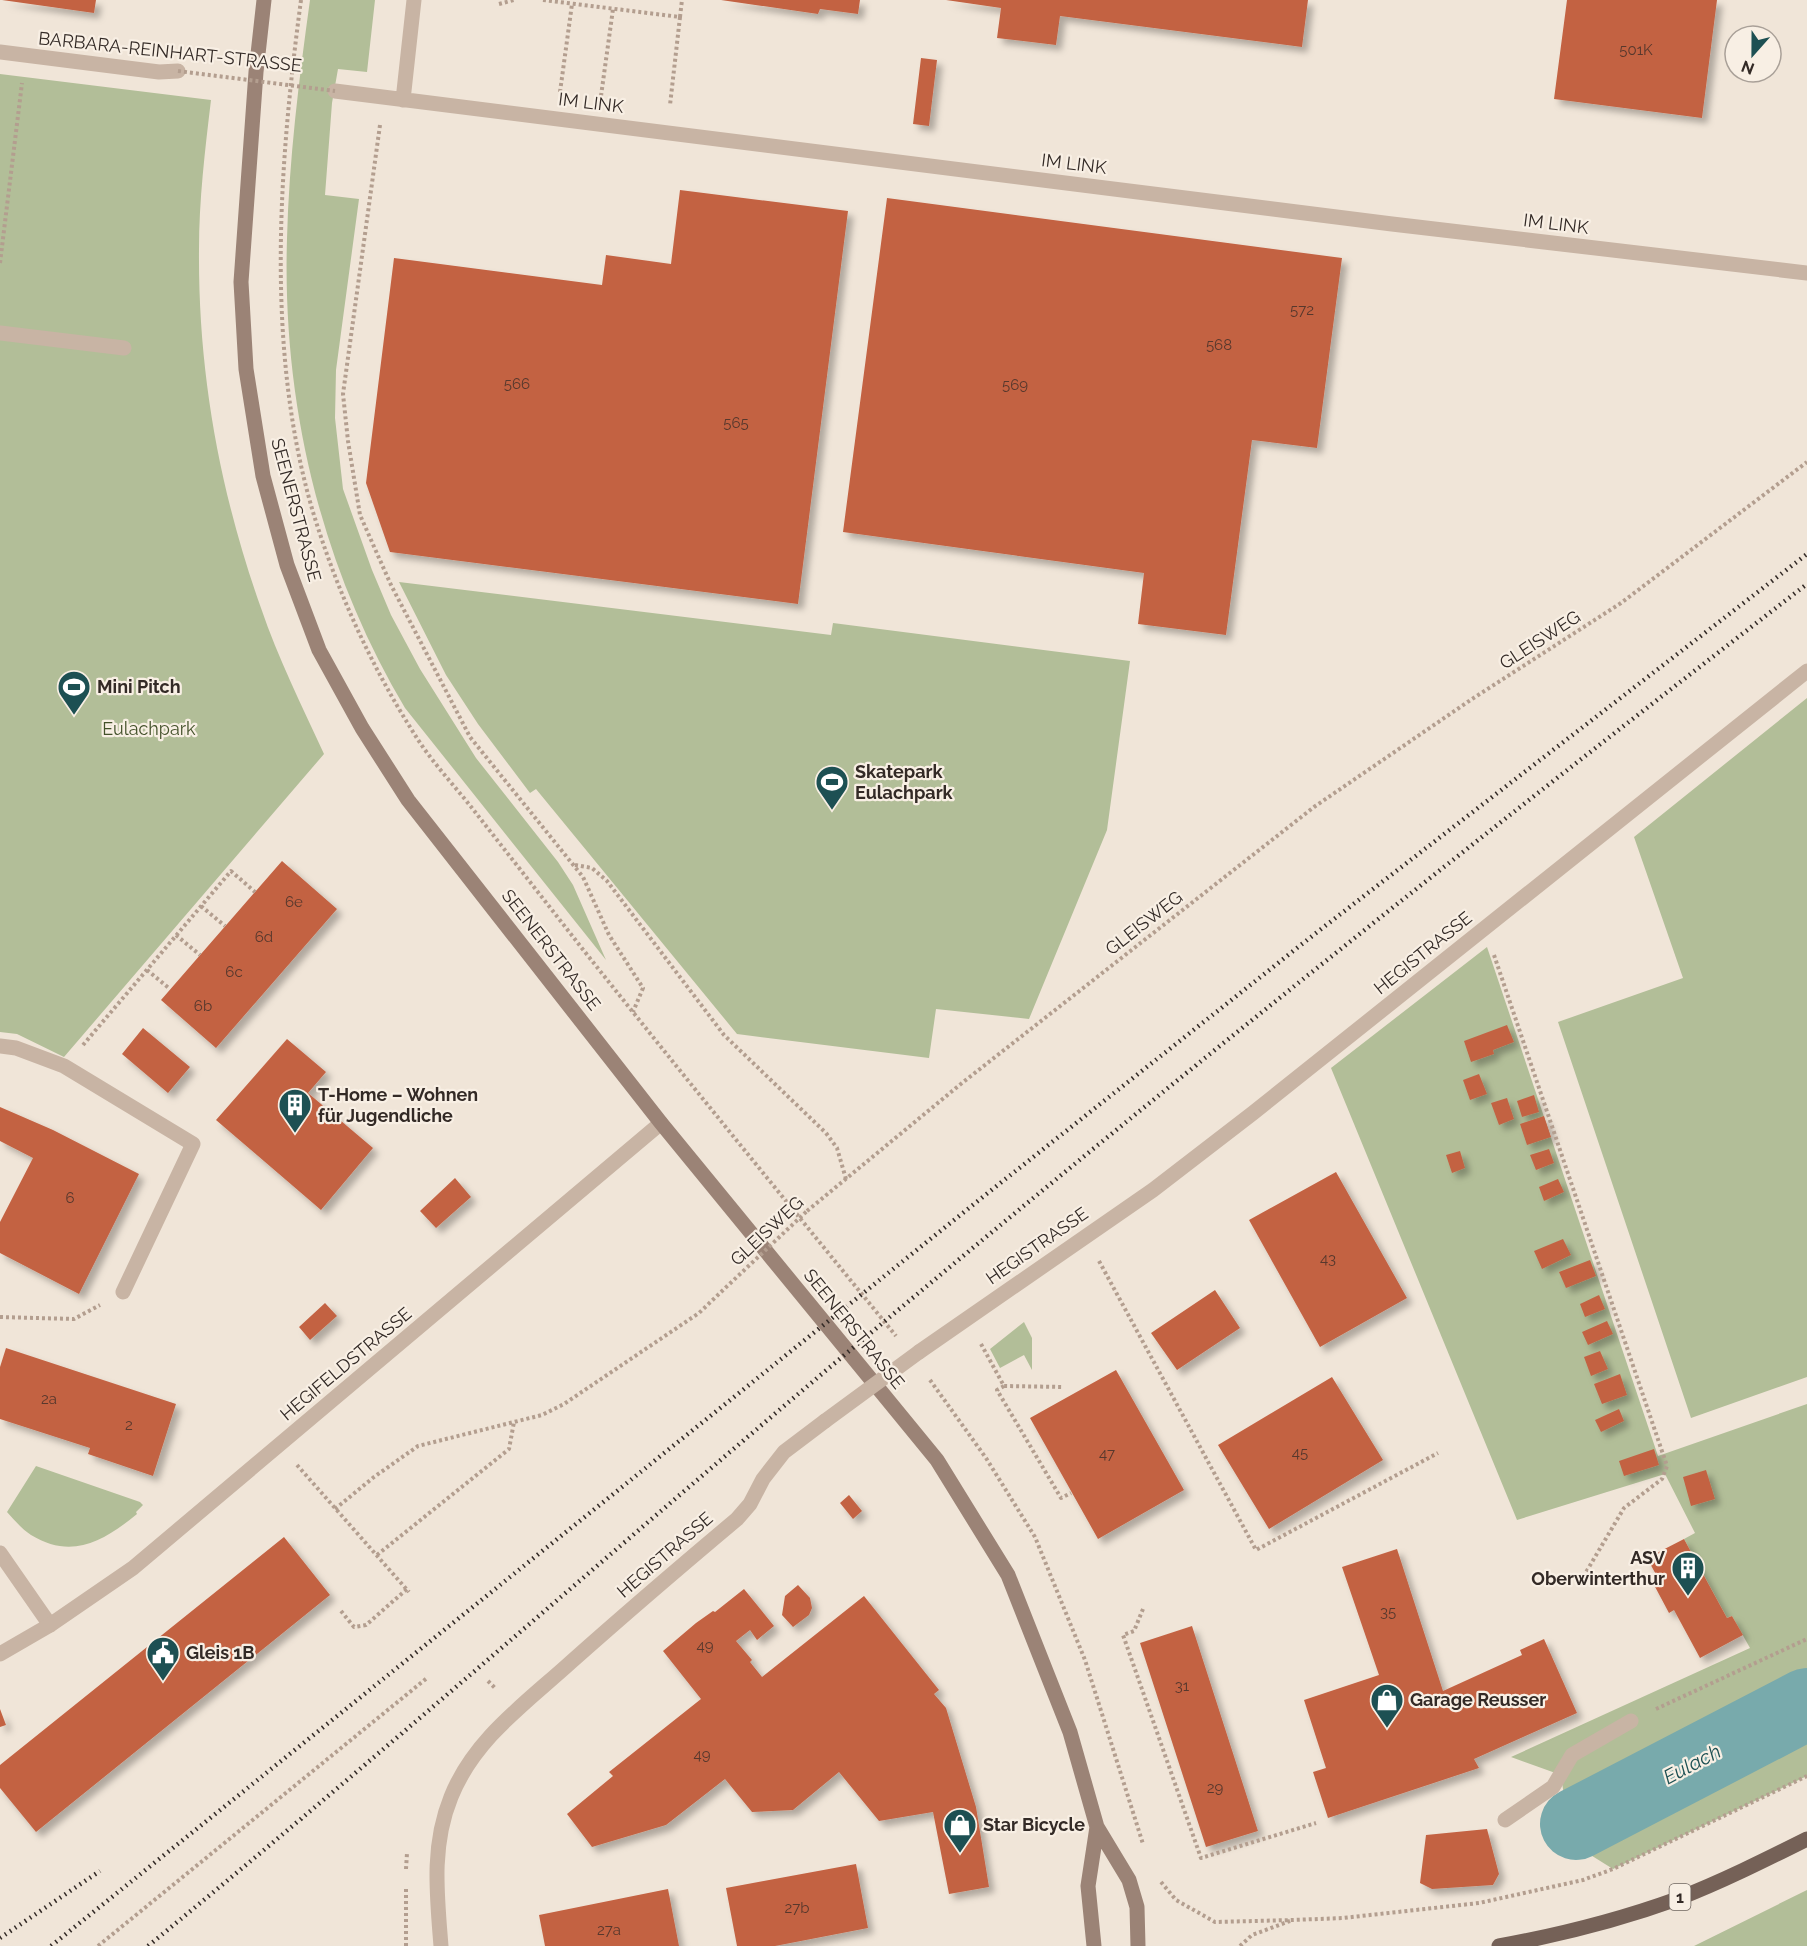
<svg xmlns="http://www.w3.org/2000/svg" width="1807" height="1946" font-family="Raleway,sans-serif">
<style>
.green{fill:#b2be98}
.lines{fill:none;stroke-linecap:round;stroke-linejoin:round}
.river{stroke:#78aaac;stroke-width:72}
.building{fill:#c36243;filter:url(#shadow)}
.path{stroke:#b39e8f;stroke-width:4;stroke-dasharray:3 3;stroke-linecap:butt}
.lane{stroke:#c8b4a4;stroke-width:15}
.street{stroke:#c8b4a4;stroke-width:15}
.secondary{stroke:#9b8376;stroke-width:15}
.primary{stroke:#756157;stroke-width:15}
.rail{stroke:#332a26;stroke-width:4.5;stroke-dasharray:1.5 4.5;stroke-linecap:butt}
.path-bridge{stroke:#b39e8f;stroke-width:4;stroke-dasharray:3 3;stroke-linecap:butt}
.street-bridge{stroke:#c8b4a4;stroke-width:15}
.labels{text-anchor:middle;stroke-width:4.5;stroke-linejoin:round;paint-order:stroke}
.number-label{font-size:15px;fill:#57382d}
.shield{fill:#f8efe4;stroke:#6e655f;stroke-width:1.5}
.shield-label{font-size:16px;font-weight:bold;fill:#332a26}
.street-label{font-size:18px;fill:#332a26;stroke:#f8efe4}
.poi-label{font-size:18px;font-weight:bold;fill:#332a26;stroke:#f8efe4;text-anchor:start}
.park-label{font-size:18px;fill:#43512a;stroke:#f8efe4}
.water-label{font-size:20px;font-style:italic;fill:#1d5053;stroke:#f8efe4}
</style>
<defs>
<filter id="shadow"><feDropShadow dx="5.5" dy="5.5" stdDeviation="3" flood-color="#0004"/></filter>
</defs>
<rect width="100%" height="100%" fill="#f0e5d8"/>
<path class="green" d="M310,0H375L367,72L338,69L332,103L325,195L359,199L336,370L335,418L343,489L372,570L391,615L420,669L476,758L558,862L573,885L606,960L405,708C321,567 282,404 287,239C289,160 299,79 310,0Z
M0,74L211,100C205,150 199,200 199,250C198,373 220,493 261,608C278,658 302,706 324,754L64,1057L17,1034L0,1032Z
M399,582L831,635L833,623L1130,661L1107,830L1029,1019L936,1009L929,1058L737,1034L536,789L530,793L478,724L446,675Z
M1807,698V1377L1691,1418L1558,1022L1683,978L1634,837Z
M1487,947L1658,1456L1807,1404V1776L1613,1869L1589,1854L1564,1796L1561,1775L1511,1757L1750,1648L1732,1616L1727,1618L1684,1539L1695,1533L1665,1474L1517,1520L1331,1068Z
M1024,1322L1032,1338V1370L1024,1355L1000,1368L990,1349Z
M36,1466L140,1502L143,1505L136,1512L137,1514C104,1541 72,1560 31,1535C22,1529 14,1520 7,1512Z
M1807,1890V1946H1694Z"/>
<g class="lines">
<path class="river" d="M1576,1824L1807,1704"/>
</g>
<path class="building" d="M2,0H96L94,13Z
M721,0H860L858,14L820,9L818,14Z
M946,0H1308L1302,47L1060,16L1056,45L997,38L1001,8Z
M1567,0H1717L1702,118L1554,99Z
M921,58L937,60L929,126L913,124Z
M680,190L848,211L798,604L390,552L366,483L394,258L602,285L606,255L671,264Z
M887,198L1342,258L1317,448L1252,440L1226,635L1138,624L1144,573L843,532Z
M282,861L337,909L216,1048L161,1000Z
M1507,1025L1514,1042L1493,1050L1494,1054L1471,1062L1464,1041Z
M143,1028L190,1067L168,1093L122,1054Z
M287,1039L326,1072L308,1093L373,1148L321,1210L216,1120Z
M1479,1074L1487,1094L1470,1100L1463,1080Z
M1534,1095L1539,1112L1522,1117L1517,1101Z
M1507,1098L1514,1119L1499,1125L1491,1103Z
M0,1107L53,1130L139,1174L79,1294L0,1253V1222L33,1158L0,1141Z
M1544,1116L1551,1137L1527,1145L1520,1124Z
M1549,1149L1554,1163L1536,1170L1530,1155Z
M1460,1151L1465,1168L1452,1173L1446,1155Z
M1336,1172L1407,1298L1320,1347L1249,1220Z
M455,1178L471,1197L436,1228L420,1211Z
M1558,1179L1564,1192L1544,1201L1539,1187Z
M1563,1239L1571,1255L1542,1269L1534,1251Z
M1590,1260L1596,1276L1566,1288L1559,1272Z
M1215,1290L1240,1328L1177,1370L1151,1333Z
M1599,1295L1605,1309L1585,1317L1580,1304Z
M325,1303L337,1316L310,1340L299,1327Z
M1607,1321L1613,1334L1588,1345L1582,1332Z
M6,1348L176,1404L153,1476L88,1454L90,1448L0,1419V1367Z
M1600,1351L1608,1369L1591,1376L1584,1357Z
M1116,1370L1184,1490L1098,1539L1030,1418Z
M1620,1374L1627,1395L1602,1404L1594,1384Z
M1332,1377L1383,1460L1269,1529L1218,1445Z
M1619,1409L1624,1421L1601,1432L1595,1420Z
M1654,1449L1659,1465L1624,1476L1619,1461Z
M1706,1470L1715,1499L1691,1506L1683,1477Z
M849,1495L862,1511L853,1519L840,1503Z
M284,1537L330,1595L36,1832L0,1788V1765Z
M1684,1539L1727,1618L1732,1616L1743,1635L1700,1658L1674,1610L1669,1613L1653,1583L1659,1580L1647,1558Z
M1397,1549L1443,1691L1522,1655L1520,1650L1544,1639L1577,1713L1474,1759L1479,1768L1328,1818L1313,1772L1326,1768L1304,1700L1379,1675L1342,1567Z
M798,1585L810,1598L812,1608L809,1615L793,1627L782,1615L785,1596Z
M744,1589L774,1626L757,1640L750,1630L736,1641L752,1660L750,1662L762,1677L864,1596L939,1690L934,1694L946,1708L976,1807L989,1887L949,1894L933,1812L879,1821L839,1772L793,1810L752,1812L725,1779L666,1825L592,1847L567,1814L613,1776L609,1772L701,1699L663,1651L696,1623L713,1611L715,1612Z
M1192,1626L1258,1831L1206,1847L1140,1643Z
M0,1709L6,1725L0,1727Z
M1487,1829L1499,1874L1493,1885L1432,1889L1420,1883L1426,1835Z
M856,1864L868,1928L775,1946H737L726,1888Z
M668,1889L679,1946H545L539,1915Z"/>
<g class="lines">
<path class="path" d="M301,0C279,165 265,350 313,512C337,591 371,666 415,735C431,761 453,784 472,808C508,854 545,901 581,947C685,1078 791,1207 896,1336
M543,0L680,17L670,105
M499,4L514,0
M680,17L682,0
M560,92L572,4
M601,96L613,9
M380,125L343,394L348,441L360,515L391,585L470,737L583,877L609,935L643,988L633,1012
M0,263L22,83
M575,865L592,868L607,881L724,1035L826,1133L837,1148L846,1179
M201,906L225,926
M176,935L200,955
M1494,955L1667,1466L1662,1479L1624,1508L1579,1584
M147,970L170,989
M83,1045L231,871L255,892
M807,1211L962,1083L1314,807L1472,699L1621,603L1807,462
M1099,1261L1256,1550L1438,1453
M0,1317L74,1319L100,1305
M981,1344L1004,1386L1063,1387
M930,1380L986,1458L1035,1537L1085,1660L1143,1844
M1004,1386L997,1390L1061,1498L1071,1493
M297,1465L409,1592
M335,1509L374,1477L418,1446L542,1415L564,1404L699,1313L721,1292
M377,1555L509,1449L514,1422
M1143,1609L1134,1631L1123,1635L1201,1858L1316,1823
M341,1611L354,1627L366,1625L407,1589
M488,1681L495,1688
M1656,1709L1807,1639
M406,1869L407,1853
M1161,1882L1176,1900L1215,1922L1293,1920L1343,1918L1479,1903L1583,1880L1613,1869L1807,1776
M98,1946L427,1678
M406,1946V1886
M1240,1946L1252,1935L1290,1921"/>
<path class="lane" d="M0,333L124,348
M0,1046L16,1048L64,1066L193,1144L123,1292
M0,1553L50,1625
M1505,1820L1553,1787L1572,1755L1631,1721"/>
<path class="street" d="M0,52L159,72L178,71
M335,91L1392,224L1807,273
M403,100L414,0
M919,1352L1153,1190L1253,1113L1807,671
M0,1654L50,1625L133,1568L661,1123
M441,1946C437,1895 431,1846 451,1797C474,1739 526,1703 571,1662C625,1614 681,1566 737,1519L750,1504L763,1479L784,1452L825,1421"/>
<path class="secondary" d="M264,0L256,72L241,282L246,369L263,476L287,565L319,650L362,728L408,800L661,1123L937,1460L1008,1575L1070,1732L1097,1827L1129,1880L1137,1907L1138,1946
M1094,1946L1088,1886L1097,1827"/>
<path class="primary" d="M1499,1946C1559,1935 1619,1920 1677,1899C1721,1882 1765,1860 1807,1839"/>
<path class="rail" d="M0,1938L100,1871
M51,1946L979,1200L1316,933L1807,554
M148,1946C401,1739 645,1521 897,1311C1195,1062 1499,821 1807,584"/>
<path class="path-bridge" d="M178,71L335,91
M721,1292L807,1211"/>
<path class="street-bridge" d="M825,1421L919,1352"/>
</g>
<defs>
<g id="stadium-pin" transform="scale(1.725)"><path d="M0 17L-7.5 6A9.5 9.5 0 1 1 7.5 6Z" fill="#1d5053" stroke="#f8efe4"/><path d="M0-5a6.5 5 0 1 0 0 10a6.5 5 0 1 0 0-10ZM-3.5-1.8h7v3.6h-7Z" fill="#fff"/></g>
<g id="building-pin" transform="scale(1.725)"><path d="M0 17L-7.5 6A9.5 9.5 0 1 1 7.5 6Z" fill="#1d5053" stroke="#f8efe4"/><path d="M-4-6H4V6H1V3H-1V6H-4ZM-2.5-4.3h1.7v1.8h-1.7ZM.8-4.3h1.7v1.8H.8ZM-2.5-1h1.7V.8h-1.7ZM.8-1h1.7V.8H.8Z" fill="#fff"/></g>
<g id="civic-pin" transform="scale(1.725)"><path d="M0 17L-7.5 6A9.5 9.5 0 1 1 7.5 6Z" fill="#1d5053" stroke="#f8efe4"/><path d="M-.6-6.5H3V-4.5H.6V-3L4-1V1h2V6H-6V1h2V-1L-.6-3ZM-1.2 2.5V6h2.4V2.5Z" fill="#fff"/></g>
<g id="shop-pin" transform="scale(1.725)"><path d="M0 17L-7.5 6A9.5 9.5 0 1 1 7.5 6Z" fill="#1d5053" stroke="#f8efe4"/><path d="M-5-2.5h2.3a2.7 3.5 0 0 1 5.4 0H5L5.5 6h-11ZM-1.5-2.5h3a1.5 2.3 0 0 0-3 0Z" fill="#fff"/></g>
</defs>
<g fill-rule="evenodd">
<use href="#stadium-pin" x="74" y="687"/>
<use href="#stadium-pin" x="832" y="782"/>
<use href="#building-pin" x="295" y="1105"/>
<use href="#building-pin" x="1688" y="1568"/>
<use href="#civic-pin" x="163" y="1653"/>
<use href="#shop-pin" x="1387" y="1700"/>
<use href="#shop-pin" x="960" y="1825"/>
</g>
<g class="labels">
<g class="number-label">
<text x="1636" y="55">501K</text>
<text x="1302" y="315">572</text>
<text x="1219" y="350">568</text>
<text x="517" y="389">566</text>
<text x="1015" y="390">569</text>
<text x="736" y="428">565</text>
<text x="294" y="907">6e</text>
<text x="264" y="942">6d</text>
<text x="234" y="977">6c</text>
<text x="203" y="1011">6b</text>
<text x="70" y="1203">6</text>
<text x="1328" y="1264">43</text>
<text x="49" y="1404">2a</text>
<text x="129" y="1430">2</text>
<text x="1300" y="1458">45</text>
<text x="1107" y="1459">47</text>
<text x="1388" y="1617">35</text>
<text x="705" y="1651">49</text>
<text x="1182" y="1691">31</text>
<text x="702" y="1760">49</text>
<text x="1215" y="1793">29</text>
<text x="797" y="1913">27b</text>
<text x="609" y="1935">27a</text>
</g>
<rect class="shield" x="1669.5" y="1884" width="21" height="26" rx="4.5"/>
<g class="shield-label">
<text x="1680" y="1903">1</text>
</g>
<g class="street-label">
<text transform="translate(170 52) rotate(6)" y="6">BARBARA-REINHART-STRASSE</text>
<text transform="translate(591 103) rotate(7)" y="6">IM LINK</text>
<text transform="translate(1074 164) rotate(7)" y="6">IM LINK</text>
<text transform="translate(1556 224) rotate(7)" y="6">IM LINK</text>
<text transform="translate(296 510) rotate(75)" y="6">SEENERSTRASSE</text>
<text transform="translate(1540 640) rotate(-33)" y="6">GLEISWEG</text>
<text transform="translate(1144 923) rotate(-38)" y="6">GLEISWEG</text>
<text transform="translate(551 950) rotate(52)" y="6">SEENERSTRASSE</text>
<text transform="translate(1423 953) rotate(-39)" y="6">HEGISTRASSE</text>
<text transform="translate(767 1231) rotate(-43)" y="6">GLEISWEG</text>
<text transform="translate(1037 1246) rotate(-35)" y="6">HEGISTRASSE</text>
<text transform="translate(854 1329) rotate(51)" y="6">SEENERSTRASSE</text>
<text transform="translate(346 1364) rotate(-40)" y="6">HEGIFELDSTRASSE</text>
<text transform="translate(665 1555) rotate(-41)" y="6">HEGISTRASSE</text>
</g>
<g class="poi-label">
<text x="97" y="693">Mini Pitch</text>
<text x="855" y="778">Skatepark<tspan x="855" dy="21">Eulachpark</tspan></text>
<text x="318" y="1101">T-Home – Wohnen<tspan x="318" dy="21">für Jugendliche</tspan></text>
<text x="1665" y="1564" text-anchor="end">ASV<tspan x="1665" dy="21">Oberwinterthur</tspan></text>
<text x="186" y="1659">Gleis 1B</text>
<text x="1410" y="1706">Garage Reusser</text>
<text x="983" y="1831">Star Bicycle</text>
</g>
<g class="park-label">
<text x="149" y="735">Eulachpark</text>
</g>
<g class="water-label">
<text transform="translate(1692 1764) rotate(-28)" y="7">Eulach</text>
</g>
</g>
<g transform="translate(1753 54) rotate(201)"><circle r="28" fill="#f8efe4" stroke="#a9a098" stroke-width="1.5"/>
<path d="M0-4.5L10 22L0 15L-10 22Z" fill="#1d5053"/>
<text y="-9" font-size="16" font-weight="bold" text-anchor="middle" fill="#332a26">N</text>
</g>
</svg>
